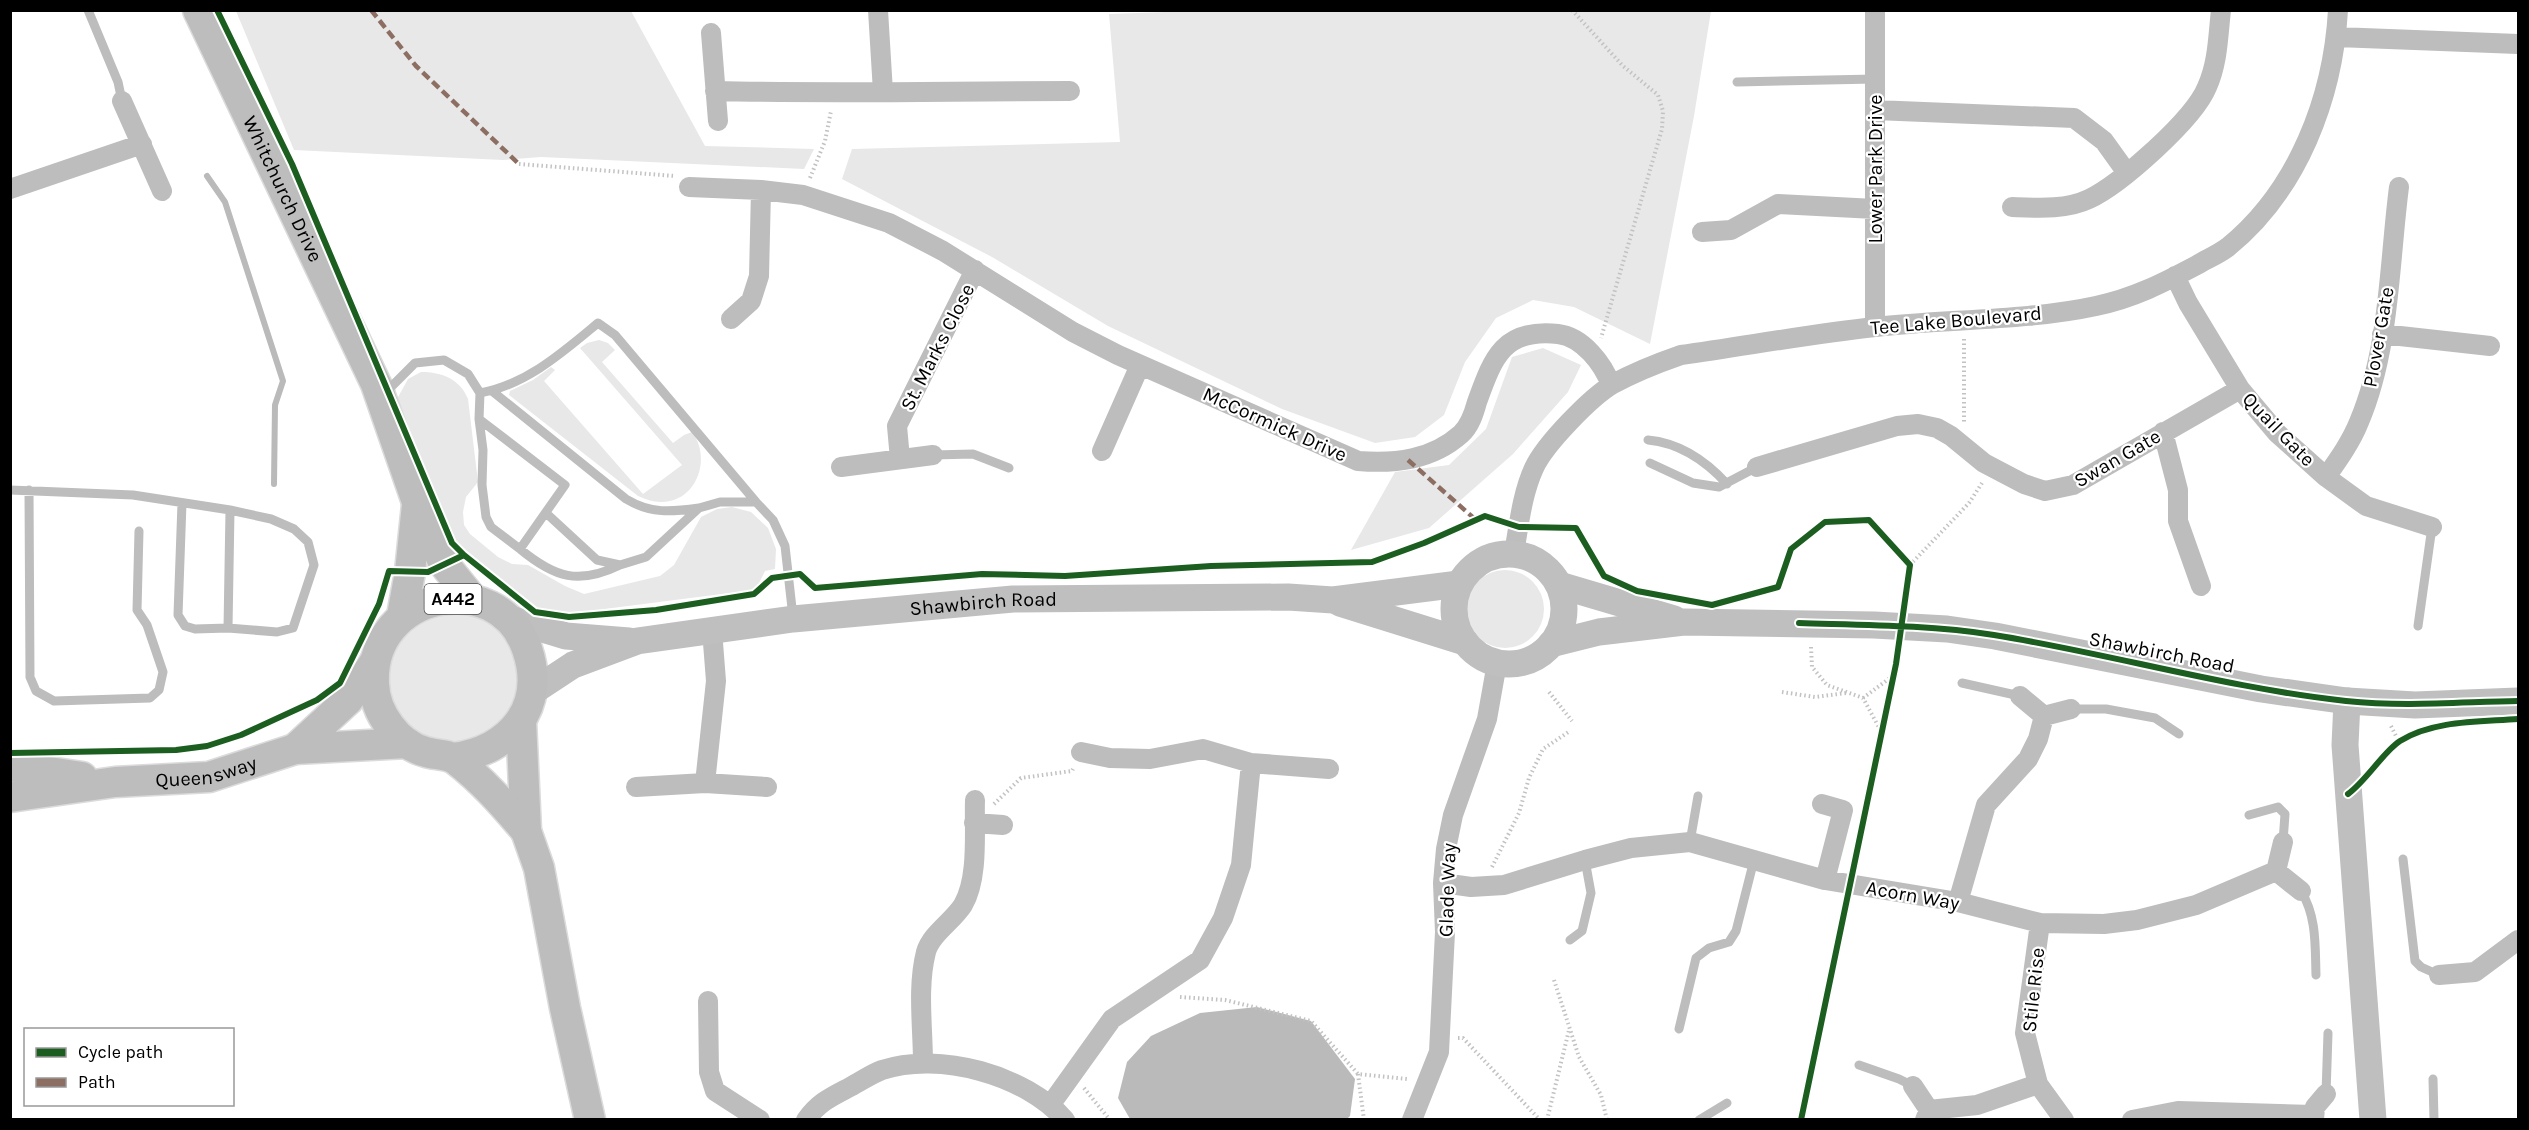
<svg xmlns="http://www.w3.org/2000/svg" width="2529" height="1130" font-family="Karla,sans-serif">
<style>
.green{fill:#e8e8e8}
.water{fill:#bababa}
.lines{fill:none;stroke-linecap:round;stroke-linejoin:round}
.stream{stroke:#bababa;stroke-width:6}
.primary-casing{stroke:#dbdbdb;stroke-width:33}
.path{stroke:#c2c2c2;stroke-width:4;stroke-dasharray:1.5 3;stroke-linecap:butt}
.lane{stroke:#bdbdbd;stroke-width:9}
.street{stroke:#bdbdbd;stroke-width:20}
.secondary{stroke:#bfbfbf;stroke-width:27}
.primary{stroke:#bdbdbd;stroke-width:30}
.quiet{stroke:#8d6e63;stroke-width:4.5;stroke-dasharray:9 4.5;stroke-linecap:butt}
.cycleway-casing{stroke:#fff;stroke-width:10}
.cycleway{stroke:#1b5e20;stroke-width:6}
.labels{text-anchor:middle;stroke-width:4.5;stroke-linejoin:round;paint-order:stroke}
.shield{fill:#fff;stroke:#4c4c4c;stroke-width:1.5}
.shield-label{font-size:18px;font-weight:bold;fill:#000}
.street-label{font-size:20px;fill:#000;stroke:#fff}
</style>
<rect width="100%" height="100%" fill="#fff"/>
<path class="green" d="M236,11H631L705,146L814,149L804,169L541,157L503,160L294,150Z
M1194,11H1711L1694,116L1650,344L1574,307L1533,300L1496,318L1465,362L1444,415L1415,437L1375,443L1282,409L1108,326L992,257L842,179L852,149L1120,142L1109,14Z
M599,340L608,343L615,350L602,362L673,443L684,435L692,432C712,458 697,502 661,502C653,502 645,499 638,496L509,395L510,391L533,380L551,367L555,370L544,381L643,494L682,465L580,348L587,343Z
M1543,348L1581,365L1568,392L1513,454L1429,528L1351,550L1395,472L1449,465L1486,429L1512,357Z
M421,372C442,372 460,379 468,399L478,482L466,497L463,512L464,525L470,534L498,557L512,564L528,565L565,586L584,594L660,576L674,565L701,517L717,509L732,507L751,512L768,528L776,549L775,569L765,571L758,585L753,590L581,612H549L539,609L458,544L449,527L397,399L408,379Z
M1466 609a39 39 0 1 1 78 0a39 39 0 1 1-78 0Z
M388 678a65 65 0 1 1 130 0a65 65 0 1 1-130 0Z"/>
<path class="water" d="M1257,1007L1311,1021L1355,1079L1350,1116L1347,1119H1130L1118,1098L1127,1062L1151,1036L1200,1013Z"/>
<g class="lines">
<path class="stream" d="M207,176L225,202L283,381L275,405L274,484"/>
<g class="primary-casing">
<g id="primary">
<path id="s2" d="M198,10L376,384L417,502L444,564L473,600"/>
<path d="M402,616L410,572L417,505"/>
<path d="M521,721L526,831L539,868L565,1008L590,1120"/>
<path d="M295,749L348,700L374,663"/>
<path d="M453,758C510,751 547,707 527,649C498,565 369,592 374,684C375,713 398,745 426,752C435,755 448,754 456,760C483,781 504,805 526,831"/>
<path d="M10,766L82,777"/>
<path id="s3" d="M10,797L115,782L209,777L295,749L407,743"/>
</g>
</g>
<path class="path" d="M1572,10L1623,66L1658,95L1663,111L1662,129L1601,338
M519,164L675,176
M810,178L825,141L831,111
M1964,339V422
M1910,565L1969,503L1982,483
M1811,647L1812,667L1827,685L1863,698L1882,733
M1549,692L1572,721
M1782,692L1815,697L1846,693
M1863,698L1894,675
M2391,726L2399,742
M994,804L1021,778L1072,771L1073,769
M1492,867L1519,813L1529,778L1543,749L1570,731
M1554,980L1579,1057L1601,1095L1607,1120
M1180,997L1225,1000L1311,1021L1358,1074L1407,1079
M1458,1038H1463L1540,1120
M1358,1074L1364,1120
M1084,1088L1110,1120
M1547,1120L1569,1030"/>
<path class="lane" d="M88,10L118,82L122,101
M1737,82L1875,79
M383,387L388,390L415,363L444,360L468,374L480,393L479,419L565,485L520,549L491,527L486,517L482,485L483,450L479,419
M492,391L626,499C651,514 671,512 699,508
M480,393C526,385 563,352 598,323L615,335L756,502
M1648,440C1680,443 1706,461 1727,484
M933,455L973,454L1009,468
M1650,463L1693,483L1719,487L1757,467
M10,490L133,495L230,510L271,519L294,529L308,542L314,565L293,628L277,632L228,628L195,629L185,626L178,615L182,503
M29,490L30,677L36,691L54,701L150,698L159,690L163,672L147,625L137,610L139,531
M546,513L597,560L620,565L646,557L699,508L720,502H756L773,520L785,546L793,617
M520,549C555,578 579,585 620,565
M2418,626L2432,527
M228,628L230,510
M1962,683L2020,696
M2071,709H2106L2155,718L2179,734
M2249,815L2278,807L2285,814L2283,842
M1690,842L1698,796
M2403,859L2415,961L2421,967L2439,975
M2301,891C2317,917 2315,946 2316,975
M1570,940L1582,931L1591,893L1585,860
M1679,1029L1696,958L1709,948L1729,942L1736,931L1754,860
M1859,1065L1899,1079L1913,1086
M2433,1079L2434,1120
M2326,1094L2328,1033
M1699,1120L1727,1103"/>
<path class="street" d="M878,10L883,92
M711,33L718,121
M2337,37L2518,44
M715,91C834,94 952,91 1070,91
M122,101L162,191
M1875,110L2074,118L2104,141L2127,173
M689,187L761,190L803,195L889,223L943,251L1073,332L1118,355L1358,461C1395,464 1432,460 1461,434C1470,426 1474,413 1477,402C1493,358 1503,328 1558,334C1583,337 1603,364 1611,385
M10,189L142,144
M2012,207C2038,208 2066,210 2089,199C2121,184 2194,119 2207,87C2218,63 2218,36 2221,10
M1702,232L1731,230L1778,204L1875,209
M2175,276L2188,303L2240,389L2277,433L2326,477L2366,506L2432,527
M731,319L751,301L759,276L761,190
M1875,327V10
M2382,334L2490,346
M2163,432L2178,490V521L2201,586
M1102,451L1140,365
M900,459L897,426L975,270
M841,467L933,455
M1757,467L1897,426L1918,424L1937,428L1951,436L1984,463L2024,484L2045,491L2073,485L2240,389
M2326,477C2338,460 2351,442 2359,422C2390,349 2389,264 2399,187
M1514,553C1519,525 1522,494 1534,468C1545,444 1591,397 1613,384C1635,372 1658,363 1681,355C1746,346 1810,334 1875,327C1946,319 2027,321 2096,306C2134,298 2163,283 2197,265C2207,259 2219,254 2228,247C2298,190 2333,98 2338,10
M2020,696L2044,716L2071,709
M1081,752L1110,758L1150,759L1203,749L1251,763L1329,769
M705,783L716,681L712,630
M636,787L705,783L767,787
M1822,804L1843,810L1825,880
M974,823L1003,825
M2283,842L2276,871L2301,891
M1443,883L1471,887L1504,885L1585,860L1631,848L1690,842L1825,880L1958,902L2040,923L2104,924L2137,920L2196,905L2276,871
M1958,902L1986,805L2028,759L2038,739L2044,716
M2040,923L2025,1033L2038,1084L2064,1120
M2439,975L2475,972L2518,940
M708,1001L709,1072L715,1091L760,1120
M923,1063C923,1028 917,987 926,952C931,934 953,921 963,905C979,878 974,830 975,800
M1913,1086L1929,1110L1925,1120
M1051,1104L1112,1019L1200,960L1223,918L1241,865L1251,763
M1929,1110L1977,1105L2038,1084
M806,1120C819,1102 831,1097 850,1087C860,1082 871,1074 882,1070C939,1051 1026,1075 1065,1120
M1412,1120L1439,1052L1445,932L1443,883L1446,849L1453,815L1487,719L1497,663
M2132,1120L2178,1111L2313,1115
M2314,1120L2315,1107L2326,1094"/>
<g class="secondary">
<circle cx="1509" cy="609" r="55"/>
<path d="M1559,585L1674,619"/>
<path d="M1340,603L1465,642"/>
<path d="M507,618L566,636L629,641"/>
<path d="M1551,644L1599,632L1684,622L1874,625L1947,629L1995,636L2261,689L2347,701L2415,705L2518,701"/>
<path id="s1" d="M532,692L573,665L637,641L793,619L1013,599L1288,597L1333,600L1459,584"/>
<path d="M2347,701L2345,745L2373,1120"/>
</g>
<use href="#primary" class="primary"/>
<path class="quiet" d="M371,10L416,66L519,164
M1408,460L1476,520"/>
<g class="cycleway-casing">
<path id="cycleway" d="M217,10L292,164L452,543L464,555
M1799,623C1864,625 1930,625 1994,635C2112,654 2227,688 2346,701C2404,707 2461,702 2518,701
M10,753L176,750L207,746L241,735L317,700L340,683L379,604L389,571L428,572L464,555L535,612L569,617L656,610L754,594L772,578L800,574L815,588L982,574L1065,576L1211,566L1372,562L1424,543L1485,516L1519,527L1576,528L1604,576L1637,591L1712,605L1778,587L1791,549L1825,522L1869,520L1910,565L1896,664L1801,1120
M2348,794C2367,780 2384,751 2400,741C2434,720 2480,722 2518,719"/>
</g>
<use href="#cycleway" class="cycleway"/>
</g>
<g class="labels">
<rect class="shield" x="424.5" y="584" width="57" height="30" rx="4.5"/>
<g class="shield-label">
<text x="453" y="605">A442</text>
</g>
<g class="street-label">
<text transform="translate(1875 169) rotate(-90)" y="7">Lower Park Drive</text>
<text dy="7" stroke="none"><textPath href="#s2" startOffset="198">Whitchurch Drive</textPath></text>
<text transform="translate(1956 320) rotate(-5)" y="7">Tee Lake Boulevard</text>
<text transform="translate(2378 337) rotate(-80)" y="7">Plover Gate</text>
<text transform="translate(937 347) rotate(-63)" y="7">St. Marks Close</text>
<text transform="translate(1275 424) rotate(24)" y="7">McCormick Drive</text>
<text transform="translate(2279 429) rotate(46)" y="7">Quail Gate</text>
<text transform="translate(2117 458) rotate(-30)" y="7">Swan Gate</text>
<text dy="7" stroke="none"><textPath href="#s1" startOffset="466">Shawbirch Road</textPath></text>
<text transform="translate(2162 652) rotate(11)" y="7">Shawbirch Road</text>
<text dy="7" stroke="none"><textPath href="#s3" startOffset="198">Queensway</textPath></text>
<text transform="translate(1447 890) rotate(-88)" y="7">Glade Way</text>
<text transform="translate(1913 895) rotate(10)" y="7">Acorn Way</text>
<text transform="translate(2033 990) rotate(-84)" y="7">Stile Rise</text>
</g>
</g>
<rect width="2529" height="1130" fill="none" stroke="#000000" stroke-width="24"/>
<rect x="24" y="1028" width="210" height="78" fill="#ffffff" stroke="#999999" stroke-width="1.5"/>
<rect x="36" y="1048" width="30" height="9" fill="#1b5e20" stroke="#999999" stroke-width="1.5"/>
<text x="78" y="1058" font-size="18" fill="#000000">Cycle path</text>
<rect x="36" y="1078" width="30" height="9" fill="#8d6e63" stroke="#999999" stroke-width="1.5"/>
<text x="78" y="1088" font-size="18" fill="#000000">Path</text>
</svg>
